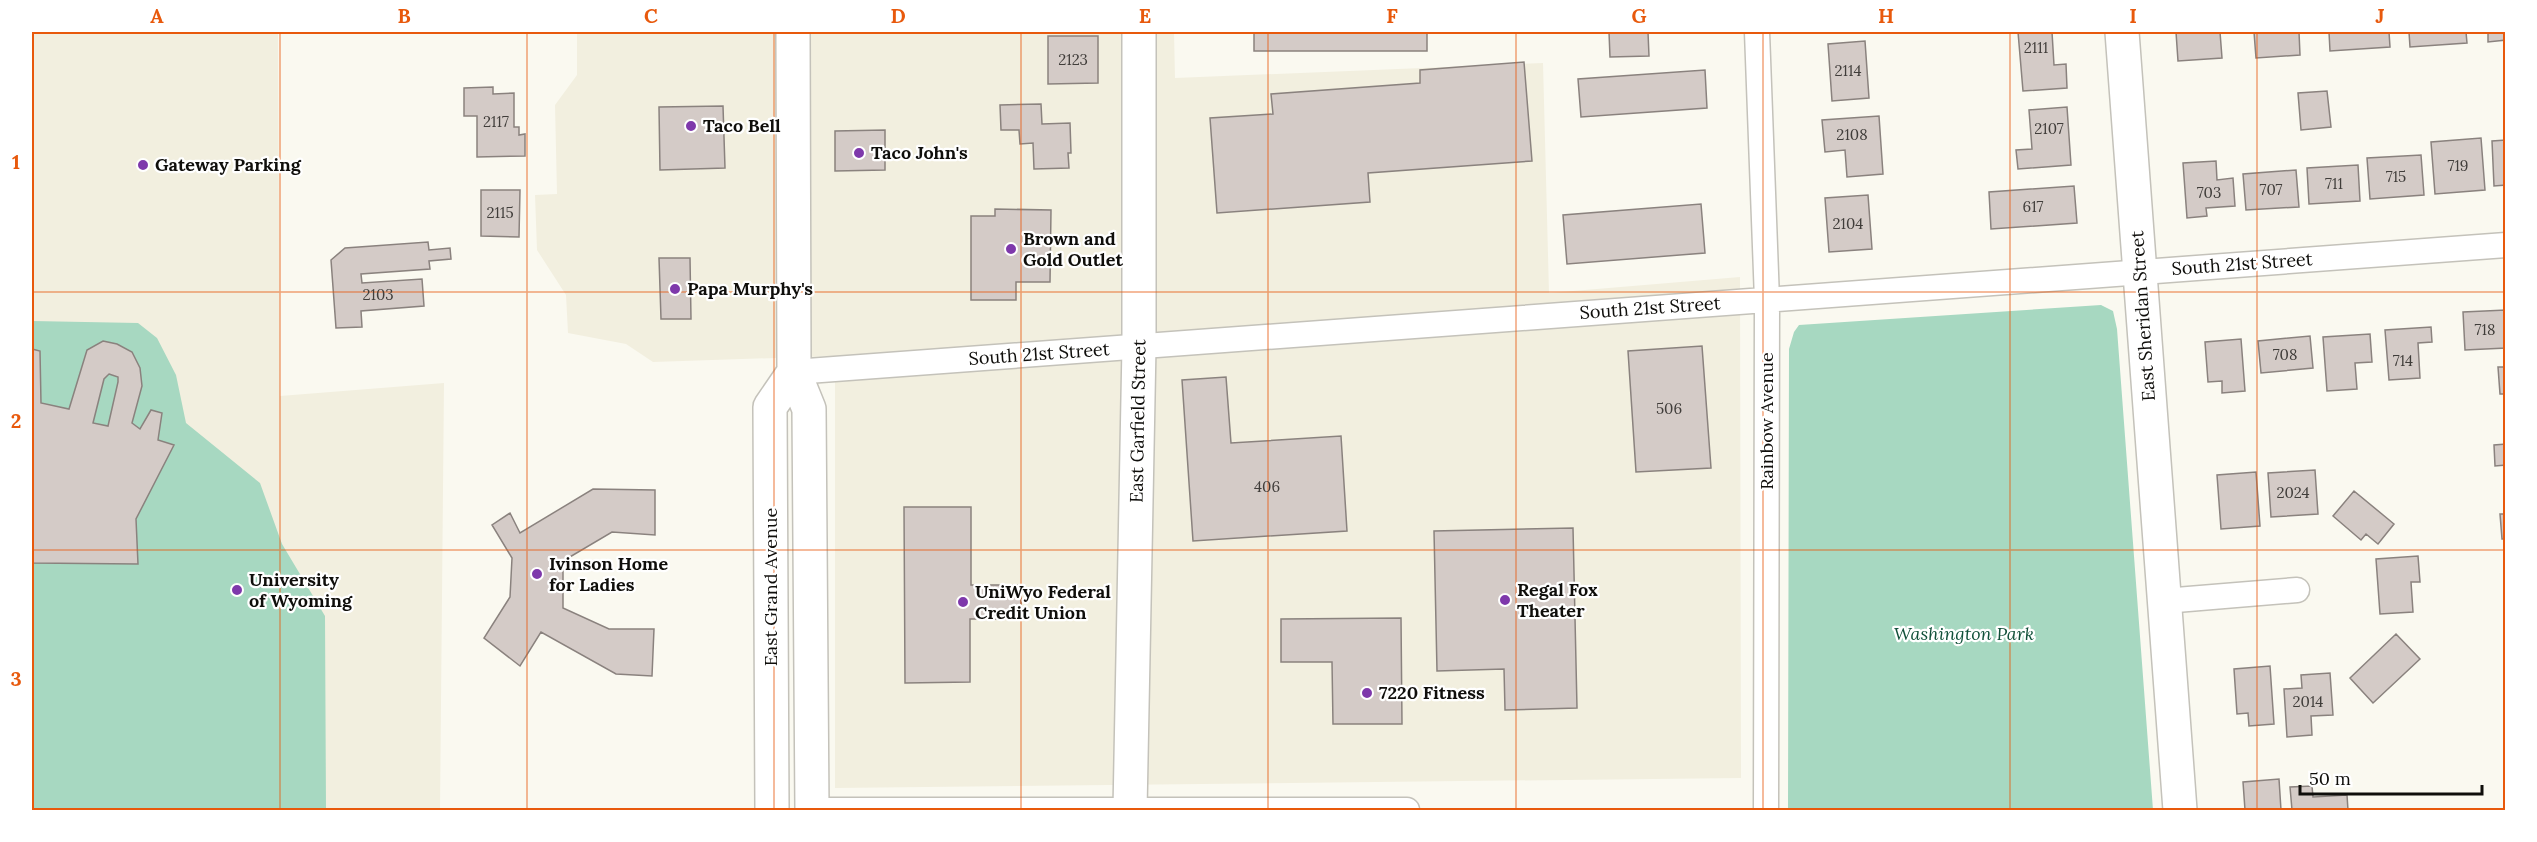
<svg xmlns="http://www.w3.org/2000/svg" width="2537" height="842" font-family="Lora,serif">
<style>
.built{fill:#f2efdf}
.green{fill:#a7d8c1}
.building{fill:#d4cbc7;stroke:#8a827e;stroke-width:1.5;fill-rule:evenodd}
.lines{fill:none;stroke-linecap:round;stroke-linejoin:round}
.street-casing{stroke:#c4c2ba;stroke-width:27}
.secondary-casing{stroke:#c4c2ba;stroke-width:36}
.primary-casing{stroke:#c4c2ba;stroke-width:36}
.street{stroke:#fff;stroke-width:24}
.secondary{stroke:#fff;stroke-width:33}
.primary{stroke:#fff;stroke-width:33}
.grid{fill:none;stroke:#e8590c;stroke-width:1.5;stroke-opacity:0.55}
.poi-dot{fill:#7e38ab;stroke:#fff;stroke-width:2}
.labels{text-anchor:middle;stroke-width:4.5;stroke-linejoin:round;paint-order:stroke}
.number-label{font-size:15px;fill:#403d3a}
.poi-label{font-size:18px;font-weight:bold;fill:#0f0e0b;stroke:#fff;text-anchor:start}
.street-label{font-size:18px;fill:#0f0e0b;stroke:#fff}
.park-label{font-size:18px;font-style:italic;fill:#105039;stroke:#fff}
.neatline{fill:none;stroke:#e8590c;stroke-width:2}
.grid-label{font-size:20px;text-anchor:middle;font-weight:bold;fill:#e8590c}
</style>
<rect width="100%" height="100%" fill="#faf9f0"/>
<path class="built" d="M32,32H278L280,396L444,383L440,810H32Z
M577,32H1174L1175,78L1543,63L1549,293L1740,277L1741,778L835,788V356L653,362L626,344L568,333L566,295L537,250L535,195L557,194L555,105L577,75Z"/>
<path class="green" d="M2101,305L2113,311L2117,329L2153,810H1788L1789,349L1794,332L1799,325Z
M32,321L138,323L157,338L176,375L186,423L260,483L282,544L325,616L326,810H32Z"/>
<path class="building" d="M1254,32H1427V51H1254Z
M1609,32H1648L1649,56L1610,57Z
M2018,32H2052L2054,65L2066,64L2067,88L2023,91Z
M2176,32H2220L2222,58L2178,61Z
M2254,32H2299L2300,55L2256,58Z
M2329,32H2389L2390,47L2330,51Z
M2409,32H2466L2467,43L2410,47Z
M2488,32H2506V40L2488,42Z
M1048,36H1098V83L1048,84Z
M1865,41L1869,98L1832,101L1828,44Z
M1524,62L1532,161L1368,173L1370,202L1217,213L1210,118L1273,114L1271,94L1420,83V70Z
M1705,70L1707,108L1581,117L1578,79Z
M493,87V94L514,93V127H519V135L525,134V156L477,157V116H464V88Z
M2327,91L2331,127L2301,130L2298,93Z
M1041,104L1042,124L1070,123L1071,153H1068L1069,168L1034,169L1033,143L1020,144L1019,130H1001L1000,105Z
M723,106L725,168L660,170L659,107Z
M2067,107L2071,165L2018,169L2016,150L2032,149L2029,110Z
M1879,116L1883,174L1847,177L1845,150L1825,152L1822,120Z
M885,130V170L835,171V131Z
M2481,138L2485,190L2435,194L2431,142Z
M2506,140V185L2494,186L2492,141Z
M2421,155L2424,195L2370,199L2367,158Z
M2216,161L2217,180L2233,178L2235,206L2206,208L2207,216L2187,218L2183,163Z
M2358,165L2360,201L2309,204L2307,168Z
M2296,170L2299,207L2246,210L2243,174Z
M2074,186L2077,223L1991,229L1989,192Z
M481,190H520L519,237L481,236Z
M1868,195L1872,249L1829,252L1825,198Z
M1701,204L1705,253L1567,264L1563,215Z
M995,209L1051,210L1050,282H1016V300H971V216H995Z
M428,242L429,250L450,248L451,259L429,261L430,269L361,274L362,283L422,279L424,306L361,311L362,327L336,328L331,260L345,248Z
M659,258H690L691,319H661Z
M2506,310V348L2465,350L2463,312Z
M2431,327L2432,342L2418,343L2420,378L2389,380L2385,330Z
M2370,334L2372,362L2355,363L2357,389L2327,391L2323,337Z
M2310,336L2313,368L2261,373L2258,341Z
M2241,339L2245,391L2222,393V381L2208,382L2205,342Z
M103,341L117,344L132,352L140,368L142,386L132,423L140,429L151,410L162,413L158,440L174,445L136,519L138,564L32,563V349L40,351L41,403L69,409L87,350ZM109,374L118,377V382L108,426L93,423L104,379Z
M1702,346L1711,468L1636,472L1628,351Z
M2498,367H2506V394H2500Z
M1226,377L1231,443L1341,436L1347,531L1193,541L1182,380Z
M2506,444V465L2495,466L2494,445Z
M2315,470L2318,514L2271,517L2268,473Z
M2256,472L2260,526L2221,529L2217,475Z
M593,489L655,490V535L612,532L563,561V608L609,629H654L652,676L616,674L541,632L520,666L484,638L510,597L512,558L492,525L510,513L520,533Z
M2354,491L2394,524L2378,544L2366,534L2361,540L2333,516Z
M904,507H971V585H1021V619H970V682L905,683Z
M2500,514H2506V539H2502Z
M1573,528L1577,708L1505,710L1504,669L1437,671L1434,531Z
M2418,556L2420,582H2411L2413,612L2380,614L2376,559Z
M1401,618L1402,724H1333L1332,662H1281V619Z
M2396,634L2420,659L2373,703L2350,678Z
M2270,666L2274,724L2249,726L2248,713L2237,714L2234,669Z
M2330,673L2333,715L2311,716L2312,735L2287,737L2284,689L2302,688L2301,675Z
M2279,779L2281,810H2245L2243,782Z
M2312,786L2313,797L2347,795L2348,810H2292L2290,787Z"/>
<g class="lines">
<g class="street-casing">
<path id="street" d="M1757,32L1767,300L1766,810
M794,372L2506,245
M2164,601L2297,590
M812,810H1407"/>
</g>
<g class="secondary-casing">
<path id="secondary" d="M2122,32L2180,810
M1130,810L1139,346V32"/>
</g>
<g class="primary-casing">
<path id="primary" d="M793,32L794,372L809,409L812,810
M772,810L770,407L794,372"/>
</g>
<use href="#street" class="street"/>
<use href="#secondary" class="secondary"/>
<use href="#primary" class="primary"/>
</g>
<path class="grid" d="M280,32V810M527,32V810M774,32V810M1021,32V810M1268,32V810M1516,32V810M1763,32V810M2010,32V810M2257,32V810M32,292H2506M32,550H2506"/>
<g class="poi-dot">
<circle cx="691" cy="126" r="6"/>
<circle cx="859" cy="153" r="6"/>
<circle cx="143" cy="165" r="6"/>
<circle cx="1011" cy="249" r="6"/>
<circle cx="675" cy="289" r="6"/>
<circle cx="537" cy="574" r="6"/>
<circle cx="237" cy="590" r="6"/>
<circle cx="1505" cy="600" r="6"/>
<circle cx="963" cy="602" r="6"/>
<circle cx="1367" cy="693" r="6"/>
</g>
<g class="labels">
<g class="number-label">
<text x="2036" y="53">2111</text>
<text x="1073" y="65">2123</text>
<text x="1848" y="76">2114</text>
<text x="496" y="127">2117</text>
<text x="2049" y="134">2107</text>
<text x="1852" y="140">2108</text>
<text x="2458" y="171">719</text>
<text x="2396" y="182">715</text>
<text x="2334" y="189">711</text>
<text x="2271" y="195">707</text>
<text x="2209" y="198">703</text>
<text x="2033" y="212">617</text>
<text x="500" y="218">2115</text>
<text x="1848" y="229">2104</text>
<text x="378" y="300">2103</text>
<text x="2485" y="335">718</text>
<text x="2285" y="360">708</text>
<text x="2403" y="366">714</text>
<text x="1669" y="414">506</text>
<text x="1267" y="492">406</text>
<text x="2293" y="498">2024</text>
<text x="2308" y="707">2014</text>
</g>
<g class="poi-label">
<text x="703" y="132">Taco Bell</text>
<text x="871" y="159">Taco John's</text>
<text x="155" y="171">Gateway Parking</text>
<text x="1023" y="245">Brown and<tspan x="1023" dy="21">Gold Outlet</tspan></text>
<text x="687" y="295">Papa Murphy's</text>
<text x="549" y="570">Ivinson Home<tspan x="549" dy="21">for Ladies</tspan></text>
<text x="249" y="586">University<tspan x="249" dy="21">of Wyoming</tspan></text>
<text x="1517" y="596">Regal Fox<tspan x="1517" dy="21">Theater</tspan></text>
<text x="975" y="598">UniWyo Federal<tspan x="975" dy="21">Credit Union</tspan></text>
<text x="1379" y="699">7220 Fitness</text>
</g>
<g class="street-label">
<text transform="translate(2242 264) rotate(-4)" y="6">South 21st Street</text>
<text transform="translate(1650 308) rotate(-4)" y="6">South 21st Street</text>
<text transform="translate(2143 316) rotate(-94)" y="6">East Sheridan Street</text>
<text transform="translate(1039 354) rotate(-4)" y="6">South 21st Street</text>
<text transform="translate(1138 421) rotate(-89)" y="6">East Garfield Street</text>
<text transform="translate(1767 421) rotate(-90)" y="6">Rainbow Avenue</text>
<text transform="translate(771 587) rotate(-90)" y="6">East Grand Avenue</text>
</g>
<g class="park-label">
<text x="1964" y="640">Washington Park</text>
</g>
</g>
<rect width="2537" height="842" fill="none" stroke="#ffffff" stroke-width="66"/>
<path d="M2300 785v9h182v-9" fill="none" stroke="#0f0e0b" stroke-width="3"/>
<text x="2309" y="785" font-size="18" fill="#0f0e0b" stroke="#ffffff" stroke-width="4.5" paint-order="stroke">50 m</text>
<rect x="33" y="33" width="2471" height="776" class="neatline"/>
<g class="grid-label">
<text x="157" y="23">A</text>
<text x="404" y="23">B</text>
<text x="651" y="23">C</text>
<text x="898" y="23">D</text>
<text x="1145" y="23">E</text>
<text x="1392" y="23">F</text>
<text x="1639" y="23">G</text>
<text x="1886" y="23">H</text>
<text x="2133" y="23">I</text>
<text x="2380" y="23">J</text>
<text x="16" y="169">1</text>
<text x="16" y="428">2</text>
<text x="16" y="686">3</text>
</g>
</svg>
